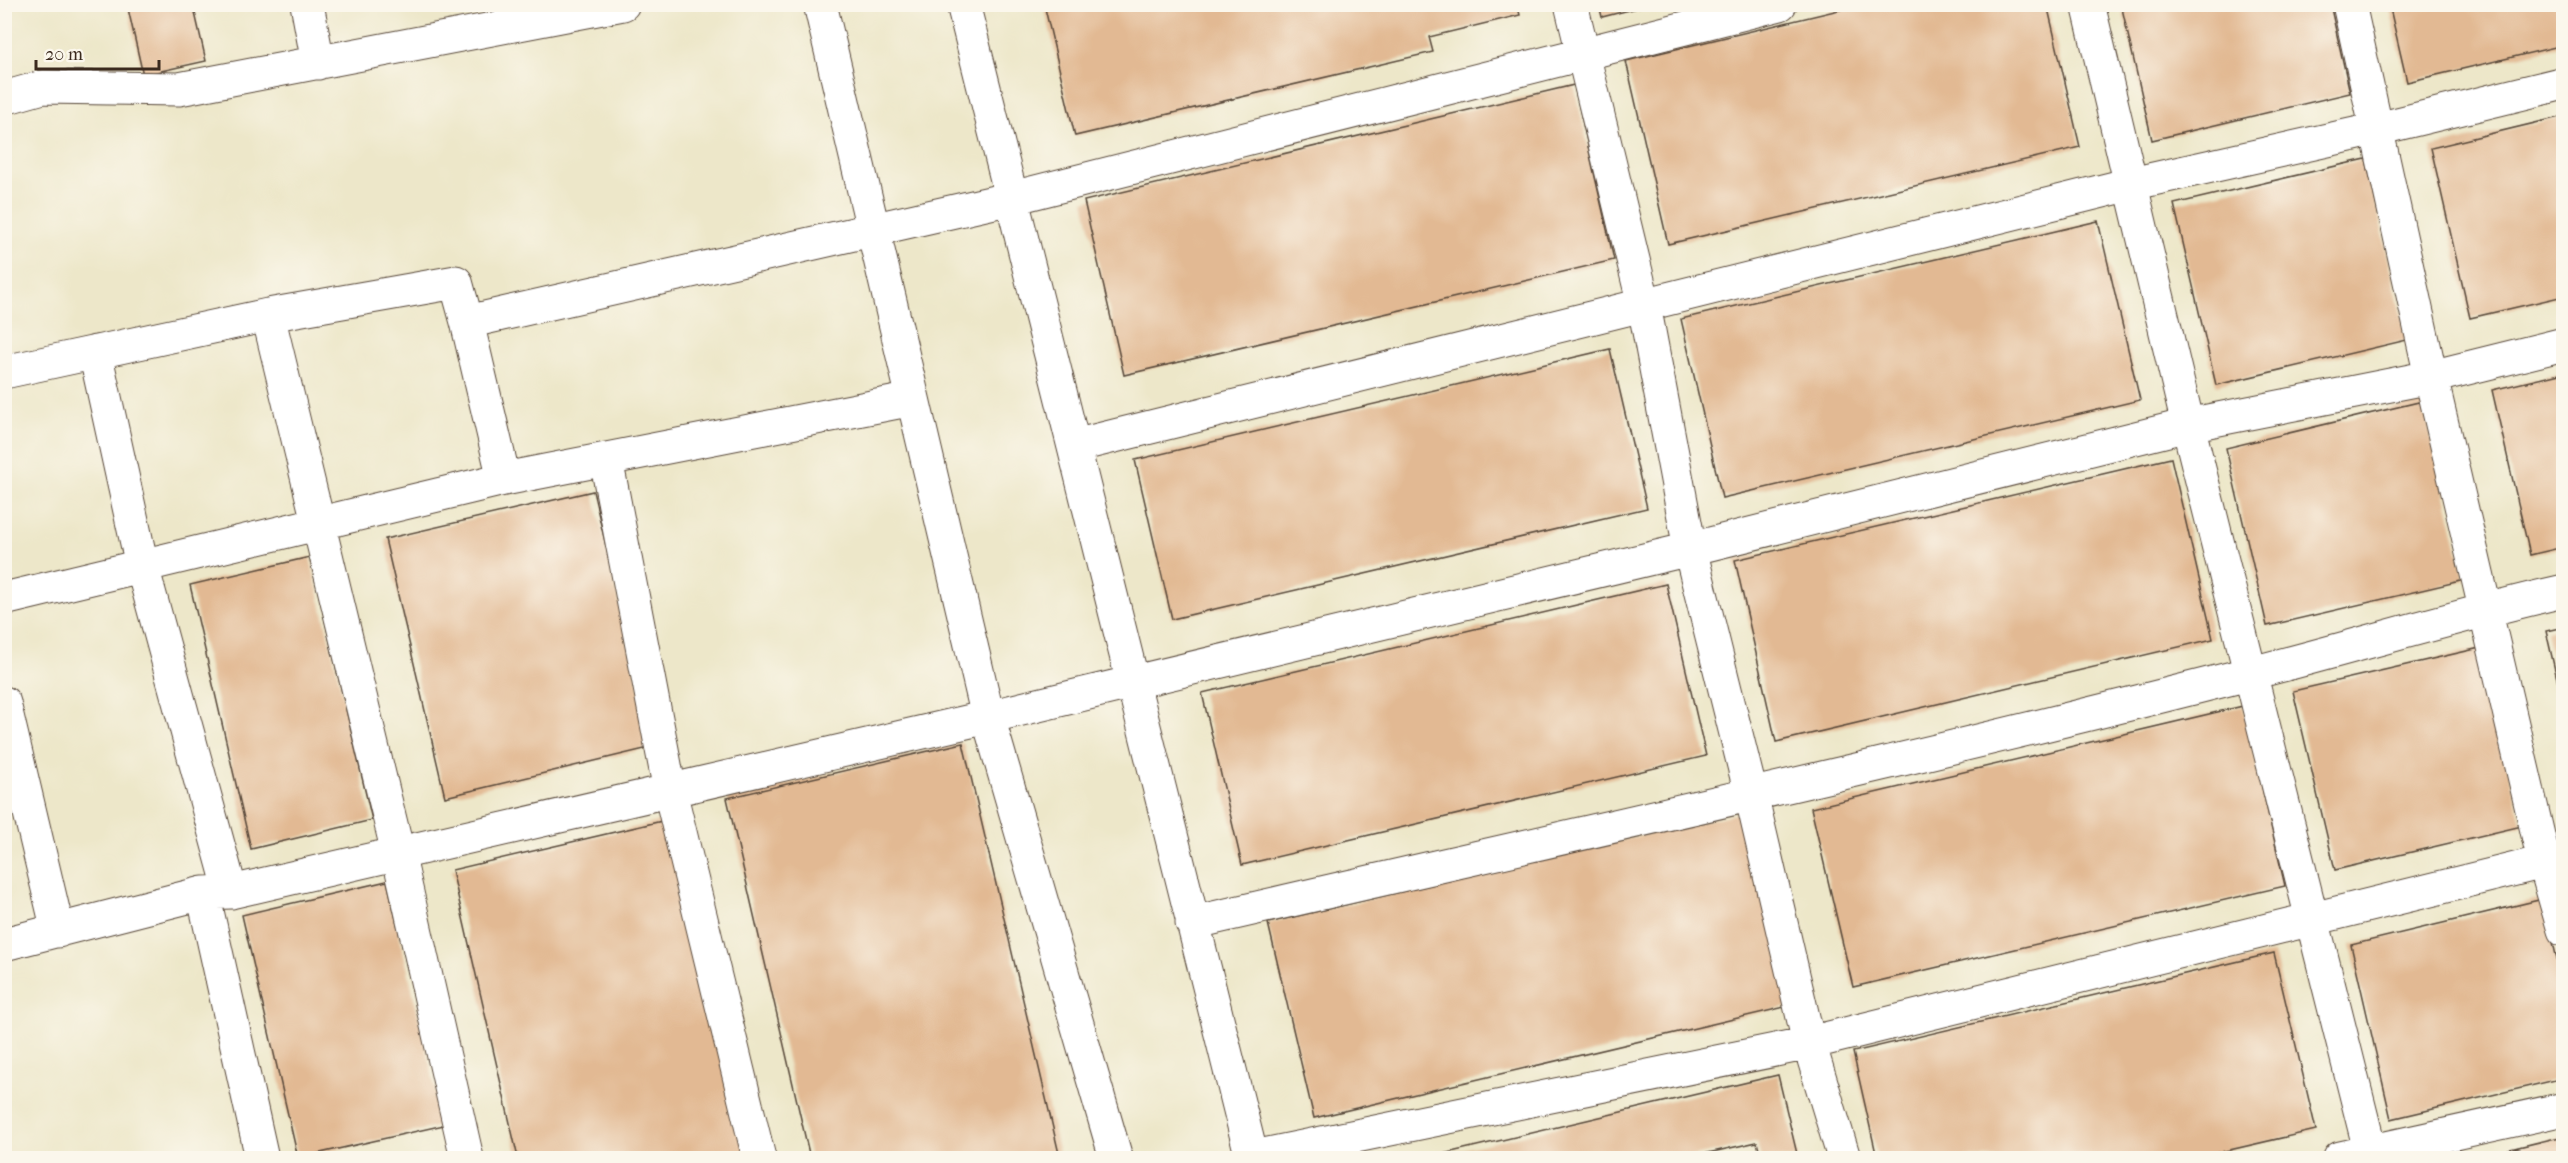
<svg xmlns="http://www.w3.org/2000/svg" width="2568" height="1163" font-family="'IM FELL French Canon',serif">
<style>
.building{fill:#e2b993}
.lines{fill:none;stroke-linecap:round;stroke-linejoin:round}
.minor-casing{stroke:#564638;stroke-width:35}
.minor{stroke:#fff;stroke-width:33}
</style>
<rect width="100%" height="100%" fill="#fbf7ec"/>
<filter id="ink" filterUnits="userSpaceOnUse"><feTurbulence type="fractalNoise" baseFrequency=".0167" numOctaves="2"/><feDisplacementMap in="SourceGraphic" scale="12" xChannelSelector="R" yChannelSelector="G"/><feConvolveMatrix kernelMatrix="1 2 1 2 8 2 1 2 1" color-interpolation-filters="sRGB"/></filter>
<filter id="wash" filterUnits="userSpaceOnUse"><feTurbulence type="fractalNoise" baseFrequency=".008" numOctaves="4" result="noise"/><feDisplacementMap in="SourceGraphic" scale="24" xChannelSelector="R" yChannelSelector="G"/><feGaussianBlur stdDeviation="1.35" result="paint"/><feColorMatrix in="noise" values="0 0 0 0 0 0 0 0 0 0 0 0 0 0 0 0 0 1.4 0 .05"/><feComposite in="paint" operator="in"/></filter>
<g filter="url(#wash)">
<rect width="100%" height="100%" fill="#ede7c9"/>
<g id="blocks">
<path class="building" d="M127,4H193L206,61L143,75Z
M1044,4H1517L1520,15L1429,37L1433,52L1075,136Z
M1599,4H1649V5L1602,17Z
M1864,4H2047L2080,147L1668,244L1626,61Z
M2121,4H2330L2350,93L2152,140Z
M2389,4H2564V45L2407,82Z
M1574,85L1614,260L1124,375L1084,201Z
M2564,116V296L2470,318L2431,148Z
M2366,159L2407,340L2216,385L2174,204Z
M2098,221L2140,400L1722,498L1681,319Z
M1610,349L1647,508L1172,619L1135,460Z
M2564,373V547L2530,555L2492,390Z
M2423,401L2465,580L2267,626L2226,448Z
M2171,458L2213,639L1776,742L1735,560Z
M593,491L653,747L445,797L385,539Z
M310,557L372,820L251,849L190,585Z
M1666,584L1706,756L1242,865L1202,693Z
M2564,627V705H2563L2546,631Z
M2480,648L2522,826L2335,870L2293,691Z
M2243,706L2285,886L1853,987L1811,808Z
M963,743L1060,1158H810L727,798Z
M1747,811L1793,1005L1314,1118L1268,923Z
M675,818L754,1158H518L452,870Z
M387,881L444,1125L298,1158L242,915Z
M2543,899L2564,990V1078L2391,1119L2351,945Z
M2274,953L2316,1130L2195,1158H1877L1853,1052Z
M1778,1075L1798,1158H1761L1757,1142L1686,1158H1426Z
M2564,1136V1158H2473Z"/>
</g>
</g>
<g filter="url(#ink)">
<use href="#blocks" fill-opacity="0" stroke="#564638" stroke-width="1.5"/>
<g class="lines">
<g class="minor-casing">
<path id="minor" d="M307,4L318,63
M820,4L988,717L1116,1158
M963,4L1252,1158
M1571,4L1644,305L1690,549L1751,794L1809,1043L1844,1158
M2088,4L2188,425L2372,1158
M2349,4L2431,377L2544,861L2564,930
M4,98L43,87L179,89L623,4
M268,315L398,853L467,1158
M95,352L142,566L231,892
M4,372L268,315L456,282L467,322
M1074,446L2131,184L2377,129L2564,83
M606,459L670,791L759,1158
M504,479L467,322L1012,198L1780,4
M4,599L504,479L913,399
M4,703L58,931
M203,893L262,1158
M1192,923C1545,841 1898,764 2248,674C2354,647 2458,615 2564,591
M4,944L203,893L231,892L988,717L1690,549L2188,425L2431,377L2564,344
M1249,1158L1809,1043L2564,857
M2340,1158L2564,1109"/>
</g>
<use href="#minor" class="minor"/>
</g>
</g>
<rect width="2568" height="1163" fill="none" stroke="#fbf7ec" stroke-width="24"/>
<path d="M36 60v9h123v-9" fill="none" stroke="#3b2a1e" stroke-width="3"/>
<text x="45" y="60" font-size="18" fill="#3b2a1e" stroke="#fbf7ec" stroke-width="4.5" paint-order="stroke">20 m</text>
</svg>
